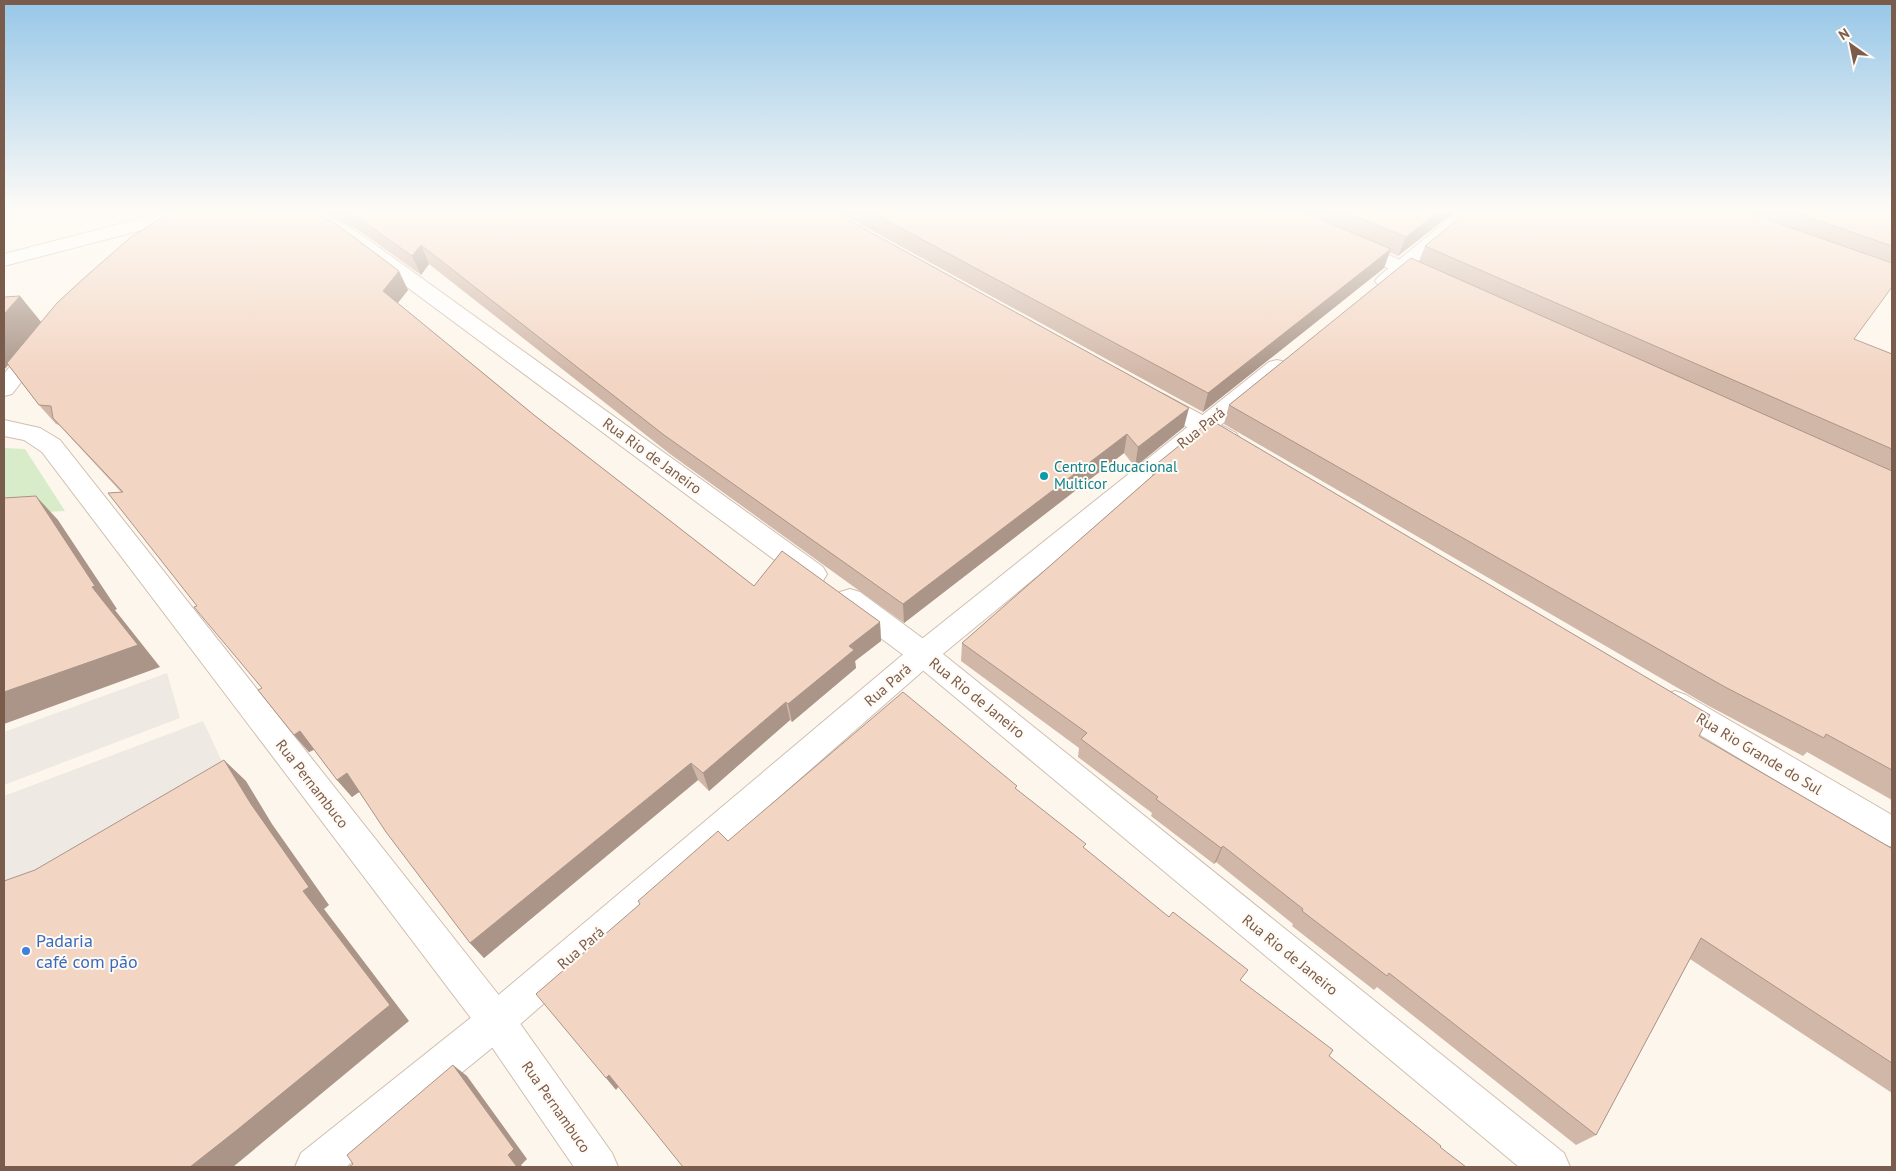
<svg xmlns="http://www.w3.org/2000/svg" width="1896" height="1171" font-family="'PT Sans',sans-serif">
<style>
.industrial{fill:#efe9e4}
.green{fill:#d8ecc9}
.lines{fill:none;stroke-linecap:round;stroke-linejoin:round}
.minor-casing{stroke:#d1beb0;stroke-width:2}
.tertiary-casing{stroke:#d1beb0;stroke-width:2}
.secondary-casing{stroke:#d6c0b0;stroke-width:2}
.minor{fill:#fff;fill-rule:evenodd}
.tertiary{fill:#fff;fill-rule:evenodd}
.secondary{fill:#fff;fill-rule:evenodd}
.wall{fill:#d1b7a8}
.shaded-wall{fill:#aa9588}
.building{fill:#f3d5c3;stroke:#aa9588}
.culture-dot{fill:#0f9aa8;stroke:#fffaf3;stroke-width:2}
.shop-dot{fill:#3f7fe0;stroke:#fffaf3;stroke-width:2}
.labels{text-anchor:middle;stroke-width:4;stroke-linejoin:round;paint-order:stroke}
.street-label{font-size:15px;fill:#7a5c4d;stroke:#fffaf3}
.culture-label{font-size:15px;fill:#0d838f;stroke:#fffaf3;text-anchor:start}
.near-shop-label{font-size:18px;fill:#366cbe;stroke:#fffaf3;text-anchor:start}
</style>
<rect width="100%" height="100%" fill="#fdf6ec"/>
<path class="industrial" d="M167,673L180,718L4,785V732Z
M203,721L234,787L4,898V796Z"/>
<path class="green" d="M4,448L25,449L65,511L4,514Z"/>
<g class="lines">
<g class="minor-casing">
<path id="minor" d="M166,212L173,214L176,218L173,222L4,266V254Z
M294,212H319L359,233L823,567L827,574L823,581L813,584L803,581L345,241L297,216Z
M1353,240L1436,275L1439,279L1436,283L1429,285L1422,283L1346,250L1343,246L1346,242Z
M1155,391L1163,394L1236,433L1239,439L1236,445L1227,447L1218,445L1147,404L1143,399L1147,394Z
M4,420L40,428L60,440L509,1008L612,1153L618,1167H574L483,1034L42,452L24,440L4,436Z
M850,589L860,592L933,646L1564,1153L1570,1167H1519L913,662L840,608L836,600L840,592Z
M1675,691L1686,695L1892,815V847L1880,843L1664,713L1660,704L1664,695Z"/>
</g>
<g class="tertiary-casing">
<path id="tertiary" d="M1457,212H1479L1392,285L1385,287L1378,285L1375,281L1378,277Z
M1277,360L1285,362L1288,367L1285,372L933,662L509,1034L346,1167H295L301,1153L483,1008L913,646L1269,362Z"/>
</g>
<g class="secondary-casing">
<path id="secondary" d="M39,338L47,340L50,345L12,394L4,396V374L31,340Z"/>
</g>
<use href="#minor" class="minor"/>
<use href="#tertiary" class="tertiary"/>
<use href="#secondary" class="secondary"/>
</g>
<path class="wall" d="M323,212H834L1184,427L1135,467L1124,453L904,623L670,454L429,264L421,275L360,231Z
M838,212H1454L1398,256L1389,252L1384,268L1203,412Z
M1467,212H1892V287L1854,339L1892,354V800L1807,752L1803,756L1707,705L1224,424L1229,405L1419,261L1425,246Z
M408,290L398,303L534,415L754,586L880,622L881,641L855,661L856,668L792,722L790,720L709,791L698,780L484,958L470,943L359,792L352,797L337,780L314,750L309,752L294,735L262,688L197,606L121,492L59,425L56,424L39,405L8,365L5,369L41,322Z
M1154,466L1699,736L1890,847L1892,845V1093L1690,959L1596,1135L1576,1145L1377,987L1374,990L1292,926L1293,924L1216,862L1214,864L1151,816L1152,813L1078,757L1079,748L961,661L962,643L1152,476Z"/>
<path class="shaded-wall" d="M1438,212H1454L1398,256L1406,237Z
M421,245L429,264L421,275L412,256Z
M1391,249L1384,268L1203,412L1208,393Z
M399,271L408,290L392,310L383,291Z
M20,296L42,323L4,370V314Z
M1189,408L1184,427L1135,467L1138,447Z
M1127,434L1124,453L904,623L903,604Z
M36,496L58,520L117,609L115,610L160,667L4,724V692Z
M880,622L881,641L855,661L856,668L792,722L788,704L849,646Z
M786,702L790,720L709,791L703,773Z
M300,731L315,749L309,752L294,735Z
M224,760L246,781L272,824L329,905L324,909L409,1021L233,1167H190L303,891Z
M691,763L698,780L484,958L470,943Z
M347,773L362,790L352,797L337,780Z
M1223,846L1216,862L1214,864L1221,848Z
M453,1065L467,1076L527,1159L521,1165L523,1167H517L508,1155Z
M609,1075L619,1086L616,1090L606,1078Z"/>
<path class="building" d="M171,212H312L335,223L399,271L383,291L534,415L754,586L782,551L880,622L849,646L854,650L788,704L786,702L703,773L691,763L470,943L386,832L347,773L337,780L300,731L294,735L258,690L262,688L194,607L197,606L108,493L123,492L53,418L51,406L39,405L7,363L57,303L84,278L131,237Z
M350,212H834L1189,408L1138,447L1127,434L903,604L664,435L421,245L412,256Z
M871,212H1303L1391,249L1208,393Z
M1346,212H1438L1406,237Z
M1467,212H1746L1892,263V287L1854,339L1892,354V449L1425,246Z
M1794,212H1892V246Z
M1411,258L1892,471V770L1826,734L1824,738L1725,687L1229,405Z
M20,296L4,314V297Z
M1211,420L1710,715L1699,736L1891,848L1892,845V1063L1701,938L1596,1135L1389,973L1387,976L1302,911L1303,909L1223,846L1221,848L1156,799L1158,797L1081,739L1087,733L962,643L1158,471L1154,466Z
M36,496L95,586L92,587L138,645L4,692V498Z
M903,692L1017,786L1015,788L1086,844L1083,847L1169,917L1173,912L1248,970L1240,980L1333,1050L1329,1056L1441,1146L1440,1147L1466,1167H683L609,1075L606,1078L536,994L640,904L638,901L718,831L728,841Z
M224,760L251,804L309,887L303,891L390,1005L237,1130L190,1167H4V881L35,870Z
M453,1065L514,1149L508,1155L517,1167H349L353,1164L347,1155Z"/>
<linearGradient id="sky" x2="0" y2="1"><stop stop-color="#97c7e8"/><stop offset="0.56" stop-color="#fefbf6"/><stop offset="1" stop-color="#fefbf6" stop-opacity="0"/></linearGradient>
<rect width="1896" height="376" fill="url(#sky)"/>
<circle class="culture-dot" cx="1044" cy="476" r="5"/>
<circle class="shop-dot" cx="26" cy="951" r="5"/>
<g class="labels">
<g class="street-label">
<text transform="translate(1201 428) rotate(-39)" y="5">Rua Pará</text>
<text transform="translate(652 456) rotate(36)" y="5">Rua Rio de Janeiro</text>
<text transform="translate(888 685) rotate(-41)" y="5">Rua Pará</text>
<text transform="translate(977 698) rotate(39)" y="5">Rua Rio de Janeiro</text>
<text transform="translate(1759 754) rotate(31)" y="5">Rua Rio Grande do Sul</text>
<text transform="translate(312 784) rotate(52)" y="5">Rua Pernambuco</text>
<text transform="translate(581 948) rotate(-41)" y="5">Rua Pará</text>
<text transform="translate(1290 955) rotate(39)" y="5">Rua Rio de Janeiro</text>
<text transform="translate(556 1107) rotate(55)" y="5">Rua Pernambuco</text>
</g>
<g class="culture-label">
<text x="1054" y="472">Centro Educacional<tspan x="1054" dy="17">Multicor</tspan></text>
</g>
<g class="near-shop-label">
<text x="36" y="947">Padaria<tspan x="36" dy="21">café com pão</tspan></text>
</g>
</g>
<rect width="1896" height="1171" fill="none" stroke="#7a5c4d" stroke-width="10"/>
<g transform="translate(1851 45) rotate(327)" stroke="#fffaf3" stroke-width="4" paint-order="stroke">
<path d="M0-4L9 19L0 12L-9 19Z" fill="#7a5c4d"/>
<text y="-8" font-size="14" font-weight="bold" text-anchor="middle" fill="#7a5c4d">N</text>
</g>
</svg>
